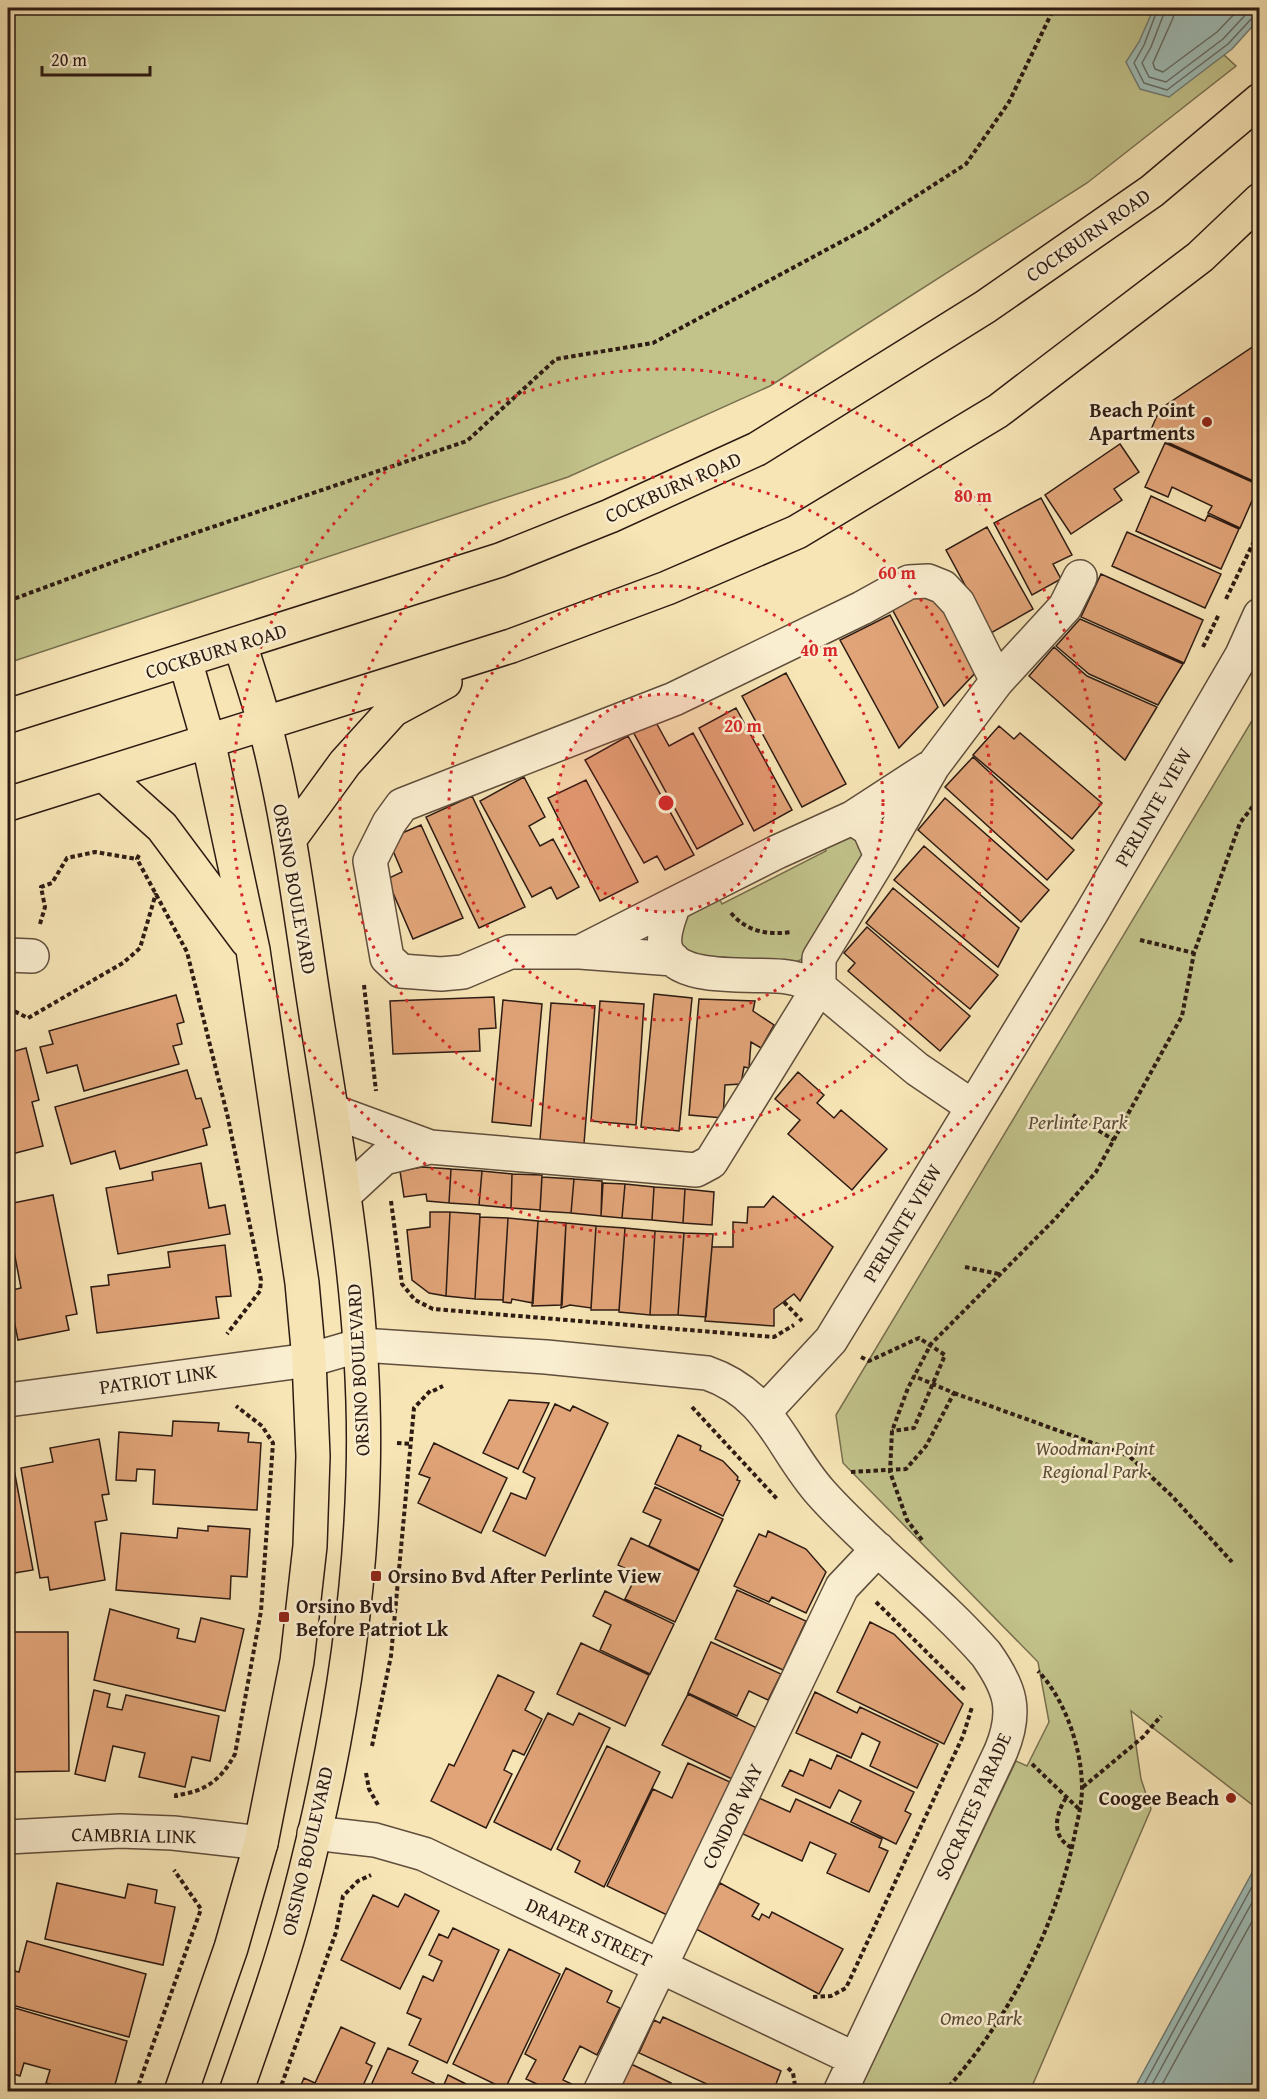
<svg xmlns="http://www.w3.org/2000/svg" width="1267" height="2099" font-family="'Gentium Book Plus',serif">
<style>
.green{fill:#c2c38b;stroke:#786f4f;stroke-width:1.5}
.water{fill:#9fbdb7;stroke:#717c75;stroke-width:1.5}
.lines{fill:none;stroke-linecap:round;stroke-linejoin:round}
.shore{stroke:#666c65;stroke-width:1.5}
.building{fill:#e1a478;stroke:#2d1b13;stroke-width:1.5}
.minor-casing{stroke:#604e3c;stroke-width:36}
.major-casing{stroke:#2d1b13;stroke-width:36}
.path{stroke:#2d1b13;stroke-width:4;stroke-dasharray:4.5 3;stroke-linecap:butt}
.minor{stroke:#faeed0;stroke-width:33}
.major{stroke:#f7e5b6;stroke-width:33}
.ring{fill:none;stroke:#d62828;stroke-width:3;stroke-dasharray:3 6}
.poi-dot{fill:#8f2418;stroke:#faeed0;stroke-width:2}
.labels{text-anchor:middle;stroke-width:5;stroke-linejoin:round;paint-order:stroke}
.street-label{font-size:20px;fill:#2d1b13;stroke:#faeed0}
.poi-label{font-size:20px;font-weight:bold;fill:#2d1b13;stroke:#faeed0;text-anchor:end}
.park-label{font-size:20px;font-style:italic;fill:#5a4d37;stroke:#faeed0}
.centre{fill:#d62828;stroke:#faeed0;stroke-width:3}
.ring-label{font-size:18px;text-anchor:middle;font-weight:bold;fill:#d62828;stroke:#faeed0;stroke-width:5;stroke-linejoin:round;paint-order:stroke}
</style>
<rect width="100%" height="100%" fill="#f7e5b6"/>
<filter id="stains"><feTurbulence type="fractalNoise" baseFrequency=".00333" numOctaves="4"/><feColorMatrix values="0 0 0 0 .2 0 0 0 0 .09 0 0 0 0 .02 0 0 0 .5 -.17"/></filter>
<radialGradient id="worn" r=".72"><stop offset=".6" stop-color="#630" stop-opacity="0"/><stop offset="1" stop-color="#630" stop-opacity=".3"/></radialGradient>
<path class="green" d="M8,8H1173L1236,66L1087,183L770,386L568,477L8,663Z
M1259,709V1810L1131,1711L1141,1779L1151,1809L1030,2091H859L1016,1761L1027,1766L1049,1722L1038,1662L843,1463L836,1415Z
M850,833L866,849L813,948L802,959L791,965L714,961L681,950L678,919L715,890L722,904L826,851L821,840Z"/>
<path class="water" d="M1154,8H1259V19L1232,49L1169,97L1140,89L1126,62L1139,42Z
M1259,1860V2091H1133Z"/>
<g class="lines">
<path class="shore" d="M1158,8L1144,45L1134,63L1144,83L1167,90L1228,44L1253,17L1260,16
M1166,8L1151,47L1142,63L1149,77L1166,82L1223,39L1249,11L1260,8
M1175,8L1173,18L1153,63L1155,69L1163,72L1217,32L1240,8
M1140,2092L1260,1872
M1148,2092L1260,1888
M1158,2092L1260,1907"/>
</g>
<path class="building" d="M1260,342V484L1149,434L1160,409Z
M1165,443L1259,485L1240,528L1208,513L1212,506L1172,487L1168,497L1145,487Z
M1120,444L1139,472L1114,489L1122,500L1071,534L1045,495Z
M1151,496L1205,521L1208,515L1239,529L1221,569L1136,531Z
M1041,498L1072,555L1053,564L1061,579L1032,595L994,523Z
M987,527L1033,609L991,633L946,550Z
M1127,532L1221,574L1205,608L1112,566Z
M1101,574L1203,620L1184,663L1081,617Z
M927,589L941,596L979,669L944,706L891,607Z
M890,615L938,707L899,748L840,640Z
M1080,619L1183,664L1158,705L1089,674L1056,646Z
M1054,647L1087,676L1157,707L1125,760L1029,676Z
M786,673L846,784L802,807L742,696Z
M736,708L792,810L754,831L699,728Z
M653,717L669,746L693,733L743,824L697,849L631,728Z
M999,726L1014,739L1020,733L1102,803L1072,839L973,755Z
M628,736L694,855L665,870L657,856L644,863L585,760Z
M973,757L1074,850L1047,880L945,787Z
M524,777L545,817L529,826L540,846L553,839L579,887L557,899L551,887L532,897L480,801Z
M586,780L638,882L600,901L548,798Z
M472,796L525,907L479,928L426,817Z
M945,798L1049,890L1021,922L918,830Z
M421,825L463,918L413,939L387,879L402,872L388,839Z
M924,846L1019,928L998,967L894,880Z
M893,888L998,975L970,1009L866,923Z
M867,927L970,1016L940,1051L848,971L855,963L844,953Z
M654,994L692,998L679,1131L641,1127Z
M176,995L184,1022L177,1024L182,1044L173,1046L179,1064L84,1091L77,1065L47,1073L40,1047L53,1044L49,1031Z
M494,997L496,1028L479,1029L480,1051L393,1054L390,1001Z
M699,999L755,1001L753,1011L774,1025L761,1048L751,1042L749,1068L744,1067L741,1084L725,1085L723,1118L689,1115Z
M503,1000L542,1004L531,1126L492,1122Z
M600,1001L644,1004L636,1125L591,1121Z
M551,1003L595,1006L584,1144L540,1140Z
M26,1048L39,1100L32,1102L43,1146L8,1155V1053Z
M187,1070L196,1099L201,1098L210,1127L203,1129L207,1145L120,1169L115,1151L71,1164L55,1107Z
M798,1072L824,1095L817,1103L834,1118L841,1110L887,1149L852,1190L788,1134L800,1120L775,1099Z
M201,1163L209,1208L225,1205L230,1234L118,1254L106,1188L153,1180L152,1172Z
M422,1167L451,1169L449,1203L427,1201L426,1194L404,1197L400,1171Z
M451,1169L482,1171L479,1205L449,1203Z
M482,1171L512,1174L511,1208L479,1205Z
M512,1174L542,1175L540,1210L511,1208Z
M542,1177L574,1179L571,1213L540,1211Z
M574,1179L602,1181L601,1216L571,1213Z
M603,1183L625,1184L622,1218L601,1216Z
M625,1184L654,1187L652,1220L622,1218Z
M654,1187L685,1189L683,1223L652,1220Z
M685,1189L714,1192L712,1225L683,1223Z
M53,1195L77,1314L66,1316L69,1330L18,1340L8,1291L21,1288L12,1241H8V1204Z
M773,1196L833,1247L800,1301L794,1294L774,1309V1326L705,1321L712,1247H733V1222L747,1223L748,1207H764Z
M430,1212H450L446,1296L429,1293L412,1280L407,1230L430,1227Z
M450,1212L480,1214L475,1299L446,1296Z
M480,1217L508,1218L503,1300L475,1299Z
M508,1218L538,1221L533,1303L512,1299L511,1303L503,1302Z
M538,1221L566,1223L562,1305L532,1306Z
M566,1223L596,1226L591,1308L570,1305L561,1308Z
M596,1226L625,1228L619,1310H591Z
M625,1228L655,1231L650,1315L619,1312Z
M655,1231L684,1233L678,1315H650Z
M684,1233L713,1234L706,1317L678,1315Z
M225,1245L231,1296L216,1297L219,1318L97,1333L91,1287L109,1285L108,1275L170,1267L168,1252Z
M509,1400L549,1403L518,1469L483,1453Z
M555,1404L570,1411L573,1406L608,1423L545,1556L493,1531L511,1493L526,1499L535,1478L523,1472Z
M173,1421L219,1423L218,1431L249,1433L248,1442L261,1443L257,1510L153,1504L155,1470L137,1469L136,1481L116,1480L119,1432L172,1436Z
M678,1435L701,1446L700,1450L723,1461L738,1477L737,1480L740,1481L723,1516L655,1484Z
M99,1439L109,1494L102,1495L107,1520L95,1522L105,1580L50,1590L48,1577L40,1578L21,1468L53,1462L50,1448Z
M434,1443L507,1478L481,1533L418,1503L430,1478L419,1474Z
M13,1464L33,1570L8,1574V1465Z
M655,1487L723,1519L699,1570L649,1546L661,1520L643,1512Z
M208,1526L250,1529L247,1577L231,1576L230,1599L116,1590L121,1533L177,1538L178,1528L208,1531Z
M768,1531L806,1549L826,1572L806,1613L772,1597L769,1602L734,1586L759,1534L766,1537Z
M631,1538L699,1571L675,1622L625,1599L637,1574L618,1565Z
M737,1590L806,1621L783,1670L715,1639Z
M605,1591L674,1624L650,1674L600,1650L611,1625L593,1616Z
M110,1609L179,1629L177,1638L195,1642L201,1618L244,1629L225,1711L94,1680Z
M870,1622L894,1634L963,1704L944,1744L837,1692Z
M8,1632H68L69,1771L8,1772Z
M711,1642L781,1674L768,1700L749,1691L737,1716L688,1693Z
M581,1643L649,1675L625,1726L557,1694Z
M498,1675L534,1692L525,1710L542,1719L524,1755L513,1750L504,1770L512,1774L486,1828L431,1801L449,1764L454,1766Z
M94,1690L110,1694L107,1707L122,1710L126,1695L219,1716L210,1761L192,1757L185,1787L139,1777L145,1753L113,1746L105,1781L75,1774Z
M815,1692L857,1713L860,1707L938,1744L917,1788L870,1766L880,1742L862,1733L851,1758L796,1733Z
M688,1694L757,1728L732,1779L662,1745Z
M548,1713L573,1725L579,1713L610,1728L551,1850L494,1822Z
M607,1746L660,1772L604,1887L575,1872L580,1861L557,1849Z
M837,1755L914,1792L905,1811L911,1814L896,1844L851,1822L861,1801L839,1790L830,1808L782,1786L790,1770L803,1776L810,1759L831,1769Z
M688,1763L730,1782L667,1915L607,1886L653,1789L672,1798Z
M759,1798L790,1812L796,1799L882,1839L879,1847L888,1851L869,1892L827,1873L836,1854L810,1842L802,1861L743,1834Z
M57,1883L125,1898L128,1884L157,1890L155,1903L175,1907L163,1965L45,1939Z
M720,1883L759,1904L752,1916L759,1920L762,1914L769,1918L772,1912L843,1949L819,1994L696,1929Z
M405,1894L439,1911L400,1989L341,1960L373,1895L398,1907Z
M453,1928L499,1950L447,2063L409,2045L421,2019L407,2013L423,1976L433,1981L442,1961L429,1955L439,1934L448,1938Z
M27,1941L146,1974L129,2037L8,2004L10,1970L19,1972Z
M509,1949L560,1974L505,2089L453,2064Z
M566,1968L612,1991L607,2002L620,2008L597,2055L580,2046L563,2080L580,2088L578,2092H541L543,2087L526,2079L536,2060L525,2054Z
M8,2006L127,2041L113,2092H75L46,2083L50,2070L24,2063L20,2076L8,2072Z
M663,2017L781,2071L773,2092H724L639,2053L654,2020L660,2023Z
M341,2027L375,2043L366,2063L372,2066L360,2092H298L304,2078L315,2083Z
M388,2048L418,2061L412,2073L434,2083L430,2092H368Z
M631,2064L671,2083L668,2092H619Z
M448,2075L482,2092H441Z
M706,2085L720,2092H704Z"/>
<g class="lines">
<g class="minor-casing">
<path id="minor" d="M852,818L869,829L881,856L819,958V987C809,983 798,978 787,977C757,972 678,984 666,949C661,935 670,917 674,904L777,852Z
M852,818L929,768
M881,856L933,766L997,681L1065,607L1080,577
M580,952L674,904
M8,955L32,956
M673,959L580,952H510L463,972L441,974L401,971L387,958L370,861L389,823L402,805L674,699L862,608L909,582L928,581L943,587L958,603L997,681
M332,1111L430,1147
M345,1194L384,1158L430,1147L696,1170L711,1162L819,987L917,1069L973,1107
M8,1400L309,1360L361,1345L546,1357L707,1373C771,1395 781,1448 821,1493C872,1550 935,1596 986,1654C1010,1688 1018,1710 1001,1751L840,2092
M765,1411L831,1340L1092,912L1242,655L1260,615
M314,1833L375,1840L424,1854L855,2059
M8,1837L120,1831L173,1833L261,1843
M600,2092L842,1587L878,1549"/>
</g>
<g class="major-casing">
<path id="major" d="M8,716L500,560L610,516L757,449L985,307L1152,191L1260,100
M103,774L162,827L247,941
M8,804L511,646L667,588L797,532L998,411L1200,257L1260,200
M289,840L345,763L393,710L445,682
M181,2092L231,1948L261,1843L297,1661L310,1546L313,1456L309,1360L302,1283L253,950L208,740L185,660
M236,2092C258,2029 281,1966 298,1901C334,1764 359,1620 363,1477C368,1324 341,1171 317,1021C301,921 290,819 264,722C257,695 248,670 240,644"/>
</g>
<path class="path" d="M1226,599L1260,529
M8,601L168,542L467,441L556,359L653,343L865,229L966,164L1009,102L1054,8
M1203,647L1219,614
M139,855L137,859L187,952L228,1118L261,1280L260,1291L227,1334
M731,913C747,932 768,935 792,932
M40,924L45,907L41,887L52,883L67,858L95,852L137,859
M1140,940L1194,953
M364,985L376,1091
M8,1008L28,1018L123,963L140,948L156,893
M1073,1115L1114,1140
M391,1201L402,1284L415,1300L433,1309L774,1337L794,1325
M965,1267L999,1274
M784,1302L802,1321
M861,1357L869,1361L919,1338L945,1355L914,1428L892,1431
M433,1391L443,1386
M954,1393L1129,1456L1172,1496L1232,1562
M692,1407L778,1500
M397,1443L411,1444
M851,1472L906,1469L926,1446L954,1393L914,1376
M922,1540L907,1520L890,1472L892,1431L908,1388L931,1344L1055,1219L1096,1172L1182,1016L1194,953L1240,823L1260,797
M876,1602L965,1690
M372,1746L391,1656L414,1408L432,1389
M1032,1764L1080,1810
M366,1773L369,1789L378,1805
M1083,1787L1143,1737L1161,1716
M176,1798V1795C205,1792 221,1780 235,1754L261,1611L273,1443L262,1426L236,1406
M1066,1798C1055,1815 1051,1837 1072,1848
M813,1997L831,1996L846,1988L963,1736L972,1707
M788,2068L793,2073L796,2092
M136,2092L201,1909L174,1870
M279,2092L336,1932L343,1896L358,1881L371,1875
M944,2092C1007,2022 1055,1930 1074,1838C1077,1822 1082,1805 1082,1788C1082,1749 1065,1699 1038,1671"/>
<use href="#minor" class="minor"/>
<use href="#major" class="major"/>
</g>
<circle cx="666" cy="803" r="109" fill="#d62828" fill-opacity=".12"/>
<g class="ring">
<circle cx="666" cy="803" r="109"/>
<circle cx="666" cy="803" r="217"/>
<circle cx="666" cy="803" r="326"/>
<circle cx="666" cy="803" r="434"/>
</g>
<g class="poi-dot">
<circle cx="1207" cy="422" r="6"/>
<rect x="370" y="1570" width="12" height="12" rx="3"/>
<rect x="278" y="1611" width="12" height="12" rx="3"/>
<circle cx="1231" cy="1798" r="6"/>
</g>
<g class="labels">
<g class="street-label">
<text transform="translate(1088 235) rotate(-35)" y="7">COCKBURN ROAD</text>
<text transform="translate(673 487) rotate(-24)" y="7">COCKBURN ROAD</text>
<text transform="translate(216 651) rotate(-17)" y="7">COCKBURN ROAD</text>
<text transform="translate(1153 807) rotate(-60)" y="7">PERLINTE VIEW</text>
<text transform="translate(295 889) rotate(80)" y="7">ORSINO BOULEVARD</text>
<text transform="translate(902 1223) rotate(-59)" y="7">PERLINTE VIEW</text>
<text transform="translate(358 1370) rotate(-93)" y="7">ORSINO BOULEVARD</text>
<text transform="translate(158 1379) rotate(-8)" y="7">PATRIOT LINK</text>
<text transform="translate(973 1806) rotate(-66)" y="7">SOCRATES PARADE</text>
<text transform="translate(732 1816) rotate(-64)" y="7">CONDOR WAY</text>
<text transform="translate(134 1835) rotate(1)" y="7">CAMBRIA LINK</text>
<text transform="translate(307 1851) rotate(-77)" y="7">ORSINO BOULEVARD</text>
<text transform="translate(589 1932) rotate(25)" y="7">DRAPER STREET</text>
</g>
<g class="poi-label">
<text x="1195" y="417">Beach Point<tspan x="1195" dy="23">Apartments</tspan></text>
<text x="388" y="1583" text-anchor="start">Orsino Bvd After Perlinte View</text>
<text x="296" y="1613" text-anchor="start">Orsino Bvd<tspan x="296" dy="23">Before Patriot Lk</tspan></text>
<text x="1219" y="1805">Coogee Beach</text>
</g>
<g class="park-label">
<text x="1078" y="1129">Perlinte Park</text>
<text x="1095" y="1455">Woodman Point<tspan x="1095" dy="23">Regional Park</tspan></text>
<text x="981" y="2025">Omeo Park</text>
</g>
</g>
<circle cx="666" cy="803" r="9" class="centre"/>
<g class="ring-label">
<text x="973" y="502">80 m</text>
<text x="897" y="579">60 m</text>
<text x="819" y="656">40 m</text>
<text x="743" y="732">20 m</text>
</g>
<rect width="1267" height="2099" fill="none" stroke="#f7e5b6" stroke-width="30"/>
<rect x="9" y="9" width="1249" height="2081" fill="none" stroke="#2d1b13" stroke-width="3"/>
<rect x="15" y="15" width="1237" height="2069" fill="none" stroke="#2d1b13" stroke-width="1.5"/>
<path d="M42 66v9h108v-9" fill="none" stroke="#2d1b13" stroke-width="3"/>
<text x="51" y="66" font-size="18" fill="#2d1b13" stroke="#faeed0" stroke-width="4.5" paint-order="stroke">20 m</text>
<rect width="100%" height="100%" filter="url(#stains)"/>
<rect width="100%" height="100%" fill="url(#worn)"/>
</svg>
